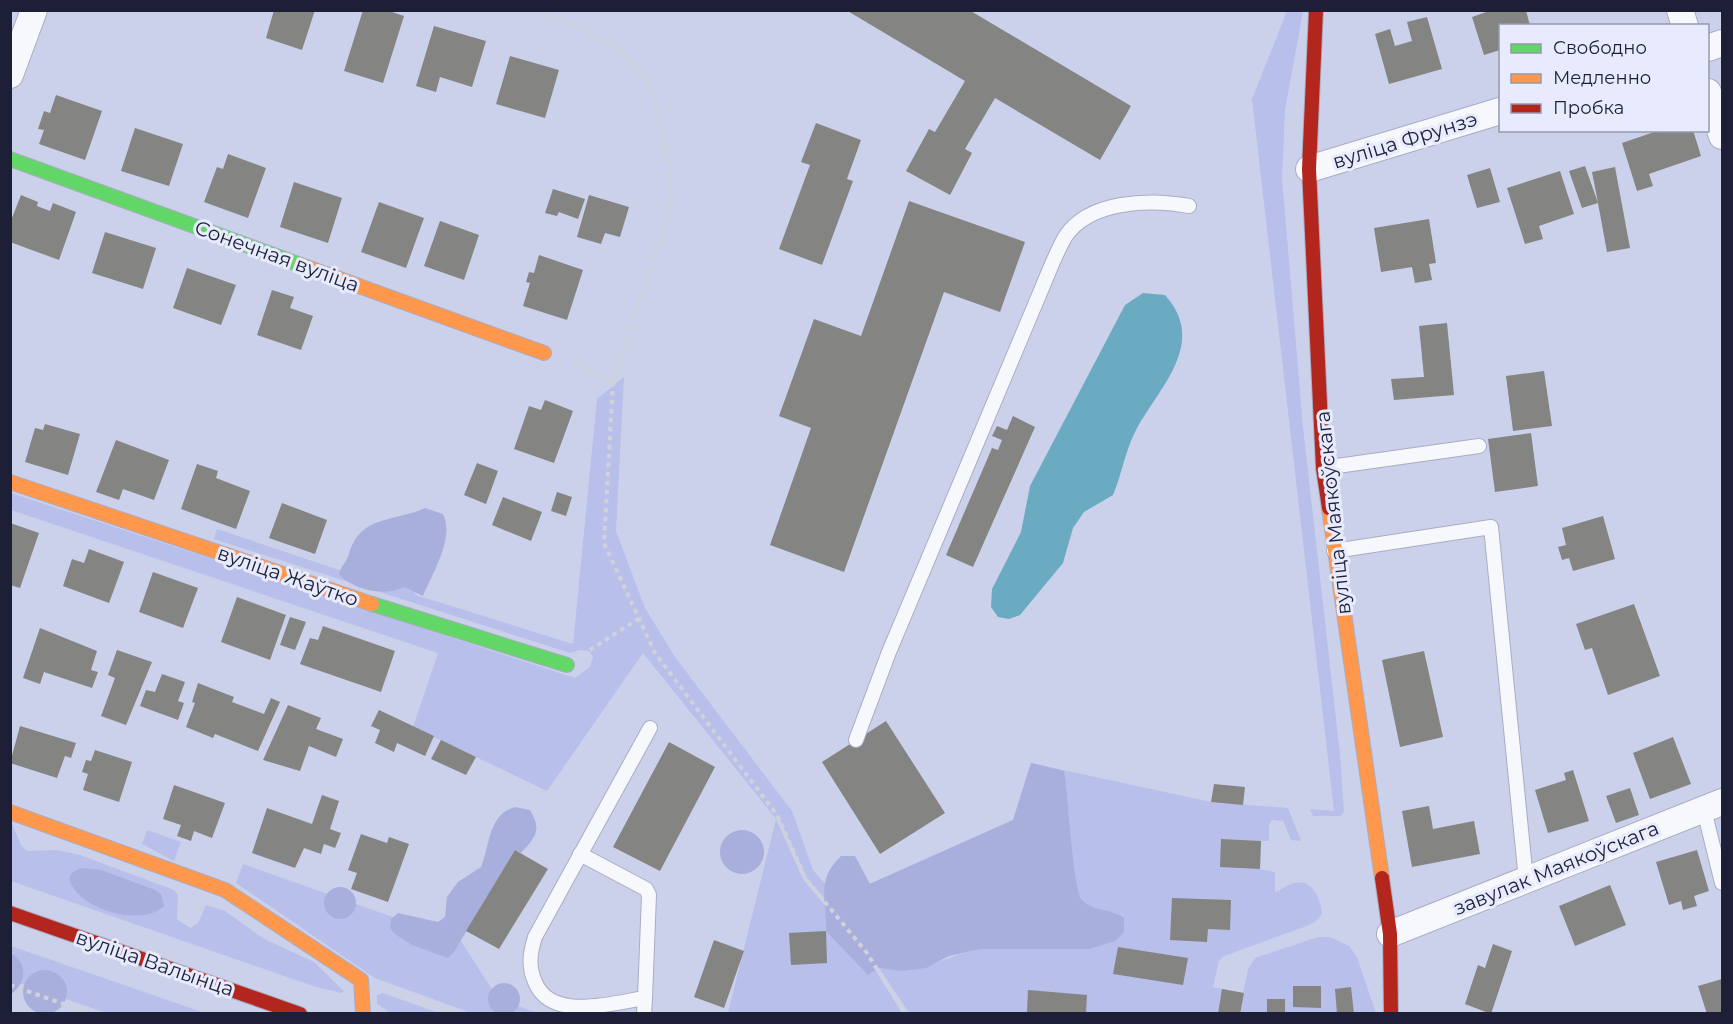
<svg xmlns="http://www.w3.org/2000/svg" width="1733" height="1024" font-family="Montserrat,sans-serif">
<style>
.green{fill:#b8bfea}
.forest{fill:#a8afdc}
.water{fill:#6babc2}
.building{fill:#848482}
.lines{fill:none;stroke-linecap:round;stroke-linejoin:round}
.lane-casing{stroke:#a9adc3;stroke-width:16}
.street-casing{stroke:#a9adc3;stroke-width:28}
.fast-casing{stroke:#a9adc3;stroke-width:16}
.slow-casing{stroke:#a9adc3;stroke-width:16}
.jam-casing{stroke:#a9adc3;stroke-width:16}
.path{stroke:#d0d2da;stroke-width:4;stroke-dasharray:4.5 4.5;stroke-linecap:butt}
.lane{stroke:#f7f8fc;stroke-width:14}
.street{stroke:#f7f8fc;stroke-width:26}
.fast{stroke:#63d668;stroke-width:14}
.slow{stroke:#ff974d;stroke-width:14}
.jam{stroke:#b3261e;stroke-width:14}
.labels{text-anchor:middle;stroke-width:6;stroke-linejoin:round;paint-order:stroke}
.street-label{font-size:20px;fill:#1c1f36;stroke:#e7ebfd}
</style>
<rect width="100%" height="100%" fill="#ccd1eb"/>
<path class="green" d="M1287,11H1303L1285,110L1282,178L1303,427L1340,754L1344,811L1341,816H1313L1310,809L1334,811L1252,99Z
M624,377L616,531L645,608L675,657L792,811L813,870L825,884L824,898L807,878L779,818L776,819L803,879L865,953L902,1013H728L776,819L643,653L547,791L413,727L438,653L11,510V493L575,678L590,667L593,657L589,651L580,650L570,653L214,539L217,529L351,574L412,589L416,595L573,644L597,399Z
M1031,763L1211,802L1288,808L1301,841L1291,840L1283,821L1272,820L1269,825V841H1261L1260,869L1275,872V892C1282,890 1286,885 1293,883C1312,878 1321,898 1322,914L1315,922L1304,927L1224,956L1219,961L1213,987L1243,993L1248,969L1255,958L1318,937H1330L1349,946L1357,957L1376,1013H909L879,968C916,974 936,962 969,951L869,884L1013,820Z
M11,821L21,845L27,851L57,850L80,855L174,890L178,895L177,919L190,928L198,923L206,905L225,911L264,939L314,962L344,991L341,993L316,987L11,881Z
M147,830L181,842L174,861L142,844Z
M243,864L461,941L498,999L537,1013H471L375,978L236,883Z
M11,946L205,1013H106L11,980Z
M383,993L439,1013H390L377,1004V995Z"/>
<path class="forest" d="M425,508L443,514C455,538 432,574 423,596L404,587C387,597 352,590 339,574C341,565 347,562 349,554C360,515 394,522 425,508Z
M1031,763L1064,771C1068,792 1073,892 1082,900C1093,912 1111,908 1124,918V932L1115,941L1089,949H980L949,956L926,968L901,971L879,968L868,975L826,931C827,899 815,881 841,856H855L870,884L1013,820Z
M515,807L530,810C542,830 536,837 521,853L515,850L454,952L448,958L412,945L395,934L390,928L391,919L398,913L438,922L445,917L447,897L458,882L481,867C490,846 488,814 515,807Z
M720 852a22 22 0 1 1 44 0a22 22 0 1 1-44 0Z
M81,868L101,870L155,890L161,894L164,906C141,928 76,909 69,878L72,873Z
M324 903a16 16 0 1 1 32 0a16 16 0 1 1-32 0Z
M11,953C28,963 27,983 11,994Z
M23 992a22 22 0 1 1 44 0a22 22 0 1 1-44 0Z
M488 999a16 16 0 1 1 32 0a16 16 0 1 1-32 0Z"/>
<path class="water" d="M1143,293L1165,295C1208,343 1160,386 1136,430C1125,451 1122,474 1113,495L1084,512L1073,528L1063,563L1020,615L1009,619L998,617L991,607L992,589L1021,532L1030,486L1125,305Z"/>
<path class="building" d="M274,10H315L302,50L266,38Z
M363,10H386L404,16L383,83L344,71Z
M846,10H969L1131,106L1100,160L995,98L965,149L972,153L950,195L906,171L929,129L935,132L965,81Z
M1492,10H1526L1530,26H1500V50L1484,55L1472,17Z
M1427,17L1442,69L1389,84L1375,34L1390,29L1395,46L1412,41L1407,22Z
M434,26L486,41L472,87L440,77L436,92L416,86Z
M510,56L559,70L545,118L496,104Z
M56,95L102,111L85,160L39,144L44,130L38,129L44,111L50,113Z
M816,123L861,140L847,179L853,181L822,265L779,249L810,165L801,162Z
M135,128L183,144L169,186L121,171Z
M1660,130H1693L1701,156L1649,174L1653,186L1637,191L1622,143Z
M228,154L266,168L248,218L204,202L217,167L223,169Z
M1585,166L1598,203L1592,172L1615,167L1630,248L1607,252L1598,203L1582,208L1569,171Z
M1490,168L1500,202L1477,208L1467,175Z
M1560,171L1574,214L1539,226L1543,239L1525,244L1507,188Z
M294,182L342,198L328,243L280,227Z
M553,189L585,199L578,219L559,212L557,216L545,213Z
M21,195L38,202L37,206L50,211L53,203L76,212L59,260L10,242V223Z
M589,195L629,207L620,237L605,233L601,244L577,237Z
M909,201L1025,242L1000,312L944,292L844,572L770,545L811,428L779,416L814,319L861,336Z
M379,202L424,218L406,268L361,252Z
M1429,219L1436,263L1429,264L1432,280L1415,283L1412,267L1381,272L1374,228Z
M440,221L479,235L464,280L424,266Z
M105,232L156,248L143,289L92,273Z
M539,255L583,270L567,320L523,306L530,283L526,282L529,272L534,273Z
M187,268L236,285L221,325L173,308Z
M272,290L294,297L290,308L313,316L301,350L257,335Z
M1447,323L1454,395L1394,400L1391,379L1424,377L1419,326Z
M1544,371L1552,426L1513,431L1506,376Z
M545,400L573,411L554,463L514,449L529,406L541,410Z
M1013,416L1035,427L973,567L946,555L992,448L998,450L1002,440L992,436L997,426L1007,430Z
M45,424L80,434L68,475L25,462L35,428L43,430Z
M1531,433L1538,486L1495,492L1488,439Z
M116,440L169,460L154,500L123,489L119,500L96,492Z
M477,463L498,471L486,504L464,495Z
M197,464L218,471L216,478L250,491L236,529L181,509Z
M557,492L572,497L566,516L551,511Z
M503,497L542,512L531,541L492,525Z
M282,503L327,520L315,554L269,538Z
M1603,516L1615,559L1573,571L1569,558L1562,560L1558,547L1566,545L1562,528Z
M10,523L39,533L20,588L10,585Z
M89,549L124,562L109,603L63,586L72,559L84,563Z
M153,572L198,588L183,628L139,612Z
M237,597L286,615L270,660L221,642Z
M1634,604L1660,676L1608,695L1592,648L1585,650L1576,624Z
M290,617L306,622L295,650L280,645Z
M323,626L395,651L381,692L300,664L310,638L318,640Z
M40,628L97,651L91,670L98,672L92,688L44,672L40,684L23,678Z
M117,650L152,662L126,725L101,716L115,678L108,675Z
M1424,651L1443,737L1400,747L1382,660Z
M162,674L185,682L178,701L184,703L178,720L140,706L146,690L155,692Z
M198,683L234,697L232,702L264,714L271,698L280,702L258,751L215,734L213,738L186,727L195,703L192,702Z
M288,705L321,718L316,729L343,739L336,757L309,746L300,771L263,760Z
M379,710L434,736L425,756L397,743L394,752L375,743L380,730L371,726Z
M886,721L945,813L880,854L822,762Z
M20,726L76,743L71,758L65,756L57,778L10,763Z
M1673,737L1691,784L1650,799L1633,753Z
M441,740L476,757L466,775L431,759Z
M669,742L715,767L660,871L613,847Z
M95,750L132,762L119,802L83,790L88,774L82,772L86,760L91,761Z
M1573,770L1589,821L1548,833L1535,790L1566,780L1564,773Z
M1214,784L1245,787L1243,805L1211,802Z
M174,785L225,803L212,838L194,831L191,841L177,836L181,825L163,819Z
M1630,788L1639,815L1616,823L1606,796Z
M322,795L339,801L330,829L341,833L335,848L324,844L321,854L304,848L295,868L252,853L267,808L312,824Z
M1429,806L1433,829L1474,821L1480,854L1412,867L1402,811Z
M361,834L387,843L389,837L409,844L388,902L351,889L357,873L348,870Z
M1221,839L1261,841L1260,869L1220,867Z
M515,850L548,869L499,949L466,931Z
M1697,850L1709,891L1694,896L1697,906L1683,910L1681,901L1669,905L1656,862Z
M1610,885L1626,925L1575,946L1559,906Z
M1172,898L1231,900L1230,930L1208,929L1207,942L1170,940Z
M826,931L827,963L791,965L789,933Z
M714,940L744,951L724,1008L694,997Z
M1493,944L1512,951L1491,1014L1465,1004L1478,965L1485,968Z
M1118,947L1188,958L1183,985L1113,974Z
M1722,979V1014H1707L1698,986Z
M1293,986H1321V1008L1293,1007Z
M1351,987L1354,1014H1337L1335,989Z
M1222,989L1244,993L1240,1014H1218Z
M1028,990L1087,995L1086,1014L1027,1012Z
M1267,999H1285V1014H1267Z"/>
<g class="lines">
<g class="lane-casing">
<path id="lane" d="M1323,468L1479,446
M1334,551L1491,527L1526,880
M856,740L889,652L1042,288C1049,271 1056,253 1065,237C1089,200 1150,199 1189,206
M1704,810L1722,883
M580,854L646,889L649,895L645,998
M644,1014L645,998C613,1003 551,1022 535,982C528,966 530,953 535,937L650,728"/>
</g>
<g class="street-casing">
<path id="street" d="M1680,10L1685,26
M1708,48L1722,43
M10,75L34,10
M1708,92L1722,136
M1309,169L1500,111
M1390,934L1722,802"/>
</g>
<g class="fast-casing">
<path id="fast" d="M10,159L301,265
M372,604L567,665"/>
</g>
<g class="slow-casing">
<path id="slow" d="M301,265L544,353
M10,482L372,604
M1329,508L1382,878
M10,812L225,890L361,980L363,1014"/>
</g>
<g class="jam-casing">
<path id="jam" d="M1316,10L1309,169L1323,468L1329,508
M1382,878L1390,934L1391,1014
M10,913L300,1014"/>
</g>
<path class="path" d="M537,10C557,24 570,22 588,32C605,41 629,53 640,70C658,97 672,172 671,204L613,382L570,363
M613,382L604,543L655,653L777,815L806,879L867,953L905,1014
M590,650L638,619
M10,985L92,1014
M390,990L455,1014"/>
<use href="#lane" class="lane"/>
<use href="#street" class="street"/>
<use href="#fast" class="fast"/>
<use href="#slow" class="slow"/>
<use href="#jam" class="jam"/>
</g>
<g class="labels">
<g class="street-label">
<text transform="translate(1405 140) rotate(-17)" y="7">вуліца Фрунзэ</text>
<text transform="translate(277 256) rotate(20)" y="7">Сонечная вуліца</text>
<text transform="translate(1333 513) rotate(-96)" y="7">вуліца Маякоўскага</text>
<text transform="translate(288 576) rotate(19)" y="7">вуліца Жаўтко</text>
<text transform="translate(1556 868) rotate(-22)" y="7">завулак Маякоўскага</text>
<text transform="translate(155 963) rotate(19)" y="7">вуліца Валынца</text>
</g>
</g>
<rect width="1733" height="1024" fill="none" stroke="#1c1f36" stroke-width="24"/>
<rect x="1499" y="24" width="210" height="108" fill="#e7ebfd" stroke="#9699ad" stroke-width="1.5"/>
<rect x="1511" y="44" width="30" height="9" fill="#63d668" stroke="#9699ad" stroke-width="1.5"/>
<text x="1553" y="54" font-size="18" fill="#1c1f36">Свободно</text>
<rect x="1511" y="74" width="30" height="9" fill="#ff974d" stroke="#9699ad" stroke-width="1.5"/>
<text x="1553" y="84" font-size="18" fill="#1c1f36">Медленно</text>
<rect x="1511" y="104" width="30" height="9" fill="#b3261e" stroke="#9699ad" stroke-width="1.5"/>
<text x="1553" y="114" font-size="18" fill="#1c1f36">Пробка</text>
</svg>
